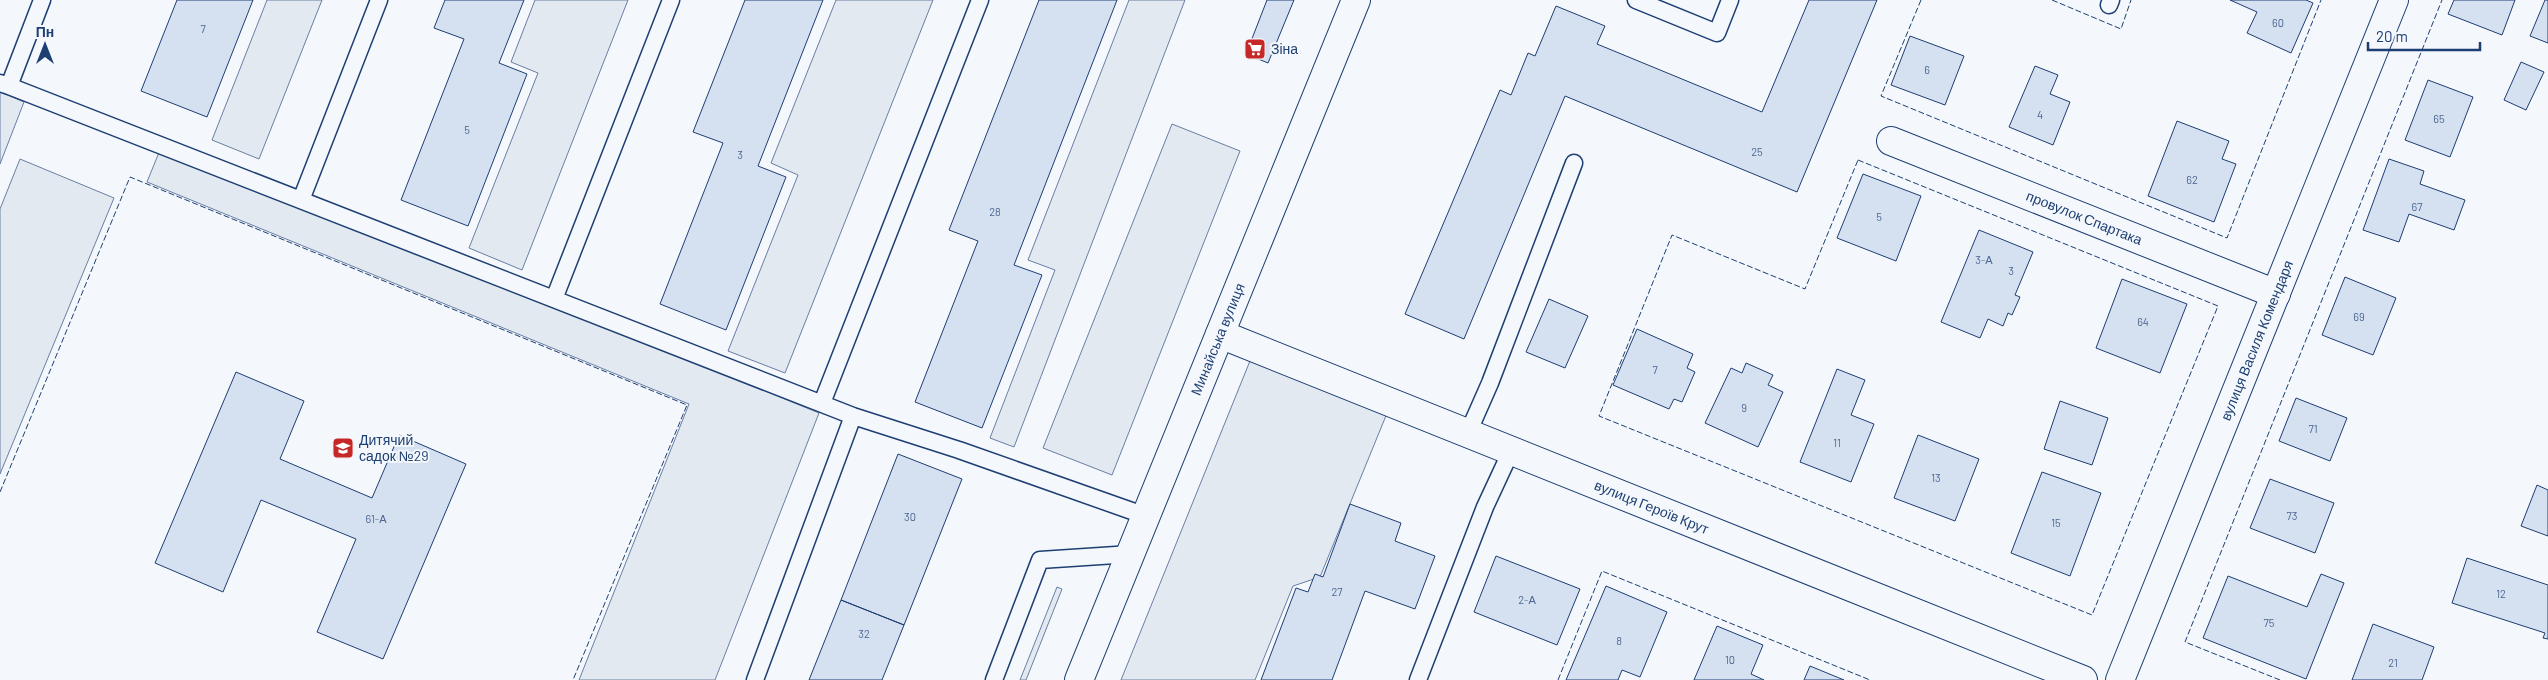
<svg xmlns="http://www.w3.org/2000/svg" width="2548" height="680" font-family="Barlow,sans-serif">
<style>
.green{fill:#e3e9f0;stroke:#687fa3}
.building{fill:#d5e0f0;stroke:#1d3f73}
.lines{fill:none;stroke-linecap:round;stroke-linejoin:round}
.service-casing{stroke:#1d3f73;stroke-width:19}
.minor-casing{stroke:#1d3f73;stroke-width:30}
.secondary-casing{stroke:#1d3f73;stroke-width:30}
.service{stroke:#f4f7fb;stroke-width:16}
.minor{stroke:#f4f7fb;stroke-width:28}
.secondary{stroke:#f4f7fb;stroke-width:28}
.fence{stroke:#1d3f73;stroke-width:1;stroke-dasharray:6 2.5;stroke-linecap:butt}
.labels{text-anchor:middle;stroke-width:4;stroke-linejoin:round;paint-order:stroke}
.number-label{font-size:11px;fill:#4b6792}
.poi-label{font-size:14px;fill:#1d3f73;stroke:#f4f7fb;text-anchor:start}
.street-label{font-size:14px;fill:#1d3f73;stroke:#f4f7fb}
</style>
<rect width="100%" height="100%" fill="#f4f7fb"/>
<path class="green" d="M267,0H322L259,159L212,140Z
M535,0H628L522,270L469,248L538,73L511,62Z
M836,0H933L785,373L728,351L798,175L771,163Z
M1129,0H1185L1014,447L990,438L1055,270L1028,260Z
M0,92L24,102L0,164Z
M1172,124L1240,151L1112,475L1043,448Z
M162,145L819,413L715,680H579L689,404L147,182Z
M20,159L114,198L0,474V209Z
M1256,346L1392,401L1320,577L1293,586L1255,680H1121Z
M1057,587L1062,589L1026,680H1020Z"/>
<path class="building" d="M177,0H253L207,117L141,91Z
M445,0H524L499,63L527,74L468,226L401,200L464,39L434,28Z
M745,0H823L758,166L786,177L726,330L660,304L723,143L693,132Z
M1039,0H1117L1014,265L1042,275L982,428L915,402L978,241L949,230Z
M1267,0H1294L1268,63L1246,54Z
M1809,0H1877L1797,192L1565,96L1464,339L1405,314L1500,90L1511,95L1528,53L1535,56L1556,6L1605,26L1597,44L1762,112Z
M2230,0H2306L2313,3L2291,53L2247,33L2257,12Z
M2454,0H2515L2502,35L2448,14Z
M2545,0H2548V43L2530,36Z
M1910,36L1964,56L1945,105L1891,85Z
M2521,62L2544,72L2526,110L2504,100Z
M2035,66L2058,75L2050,94L2070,102L2053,145L2009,127Z
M2428,80L2473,97L2450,157L2405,140Z
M2177,121L2229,141L2222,159L2236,164L2214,222L2148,196Z
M2389,159L2424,171L2420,184L2465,200L2454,230L2409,214L2399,242L2363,230Z
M1863,174L1921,196L1896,261L1837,238Z
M1979,230L2033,252L2015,295L2020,297L2012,315L2008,313L2003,326L1988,319L1980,338L1941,322Z
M2345,277L2396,298L2373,355L2322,335Z
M2122,279L2187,304L2160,373L2096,348Z
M1549,299L1588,316L1565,368L1526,352Z
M1637,329L1693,354L1687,368L1695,372L1682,402L1674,399L1669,409L1613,385Z
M1746,363L1773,375L1768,385L1783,392L1758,447L1705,423L1731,368L1742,373Z
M1837,369L1865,380L1851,415L1874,424L1851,482L1800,462Z
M236,372L304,401L280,459L372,498L399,435L466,464L383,659L317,632L356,539L261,500L223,592L155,563Z
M2296,398L2347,418L2330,461L2279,441Z
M2060,401L2108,418L2092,465L2044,449Z
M1918,435L1979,459L1955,521L1894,498Z
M898,454L962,479L904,625L841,600Z
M2042,472L2101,493L2070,576L2011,553Z
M2270,479L2334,503L2315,553L2250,528Z
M2537,485L2548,490V536L2521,526Z
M1350,504L1401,523L1395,541L1435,556L1415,609L1365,591L1332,680H1261L1296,588L1308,592L1315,574L1323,577Z
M1496,556L1580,589L1557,645L1474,612Z
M2467,558L2548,585V639L2543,638L2545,633L2452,603Z
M2321,574L2344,583L2306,679L2203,638L2228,576L2307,607Z
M1606,586L1667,612L1640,677L1622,670L1618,680H1566Z
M841,600L904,625L882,680H809Z
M2373,624L2434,647L2422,680H2352Z
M1717,626L1763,645L1751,674L1764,680H1694Z
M1810,666L1844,680H1804Z"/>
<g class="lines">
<g class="service-casing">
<path id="service" d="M1636,0L1717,33L1730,0
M2109,5L2111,0
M0,83L9,86L42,0
M9,86L853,416L959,450L1146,516
M301,200L379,0
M554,299L671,0
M822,403L980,0
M1468,433L1490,383L1574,163
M755,680L853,416
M994,680L1040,560L1131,554
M1418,680L1485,507L1511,451"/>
</g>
<g class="minor-casing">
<g id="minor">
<path id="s1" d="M1891,141L2276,294"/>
<path id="s2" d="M1220,334L2083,680"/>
<path id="s3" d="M2120,680L2394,0"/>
</g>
</g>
<g class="secondary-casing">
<g id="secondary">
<path id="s4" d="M1079,680L1356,0"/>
</g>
</g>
<use href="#service" class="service"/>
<use href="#minor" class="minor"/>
<use href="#secondary" class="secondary"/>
<path class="fence" d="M1921,0L1881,96L2227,238L2321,0
M2052,0L2121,29L2131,0
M1858,160L2218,306L2092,615L1599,416L1672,235L1805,289Z
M0,492L130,177L687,405L573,680
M1558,680L1602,571L1870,680
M2280,680L2185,642L2442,0"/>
</g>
<defs>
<g id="supermarket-square" transform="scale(1.125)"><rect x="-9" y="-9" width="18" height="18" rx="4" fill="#c62828" stroke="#f4f7fb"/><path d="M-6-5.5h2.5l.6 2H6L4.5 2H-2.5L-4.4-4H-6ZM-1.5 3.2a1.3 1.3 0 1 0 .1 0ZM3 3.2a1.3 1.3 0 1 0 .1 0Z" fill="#fff"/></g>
<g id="school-square" transform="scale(1.125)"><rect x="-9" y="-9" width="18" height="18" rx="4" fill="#c62828" stroke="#f4f7fb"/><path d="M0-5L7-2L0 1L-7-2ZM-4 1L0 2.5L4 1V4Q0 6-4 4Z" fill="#fff"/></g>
</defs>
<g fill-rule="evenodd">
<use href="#supermarket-square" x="1255" y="49"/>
<use href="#school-square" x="343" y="448"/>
</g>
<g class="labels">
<g class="number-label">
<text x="2278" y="27">60</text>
<text x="203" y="33">7</text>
<text x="1927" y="74">6</text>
<text x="2040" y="119">4</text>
<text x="2439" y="123">65</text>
<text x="467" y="134">5</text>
<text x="1757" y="156">25</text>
<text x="740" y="159">3</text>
<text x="2192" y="184">62</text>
<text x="2417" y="211">67</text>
<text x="995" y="216">28</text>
<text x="1879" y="221">5</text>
<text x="1984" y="264">3-А</text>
<text x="2011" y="275">3</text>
<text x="2359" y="321">69</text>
<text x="2143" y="326">64</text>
<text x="1655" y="374">7</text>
<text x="1744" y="412">9</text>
<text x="2313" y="433">71</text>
<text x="1837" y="447">11</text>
<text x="1936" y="482">13</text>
<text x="2292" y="520">73</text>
<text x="910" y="521">30</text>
<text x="376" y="523">61-А</text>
<text x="2056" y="527">15</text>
<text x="1337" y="596">27</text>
<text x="2501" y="598">12</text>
<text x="1527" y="604">2-А</text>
<text x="2269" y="627">75</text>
<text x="864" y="638">32</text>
<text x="1619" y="645">8</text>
<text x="1730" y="664">10</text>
<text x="2393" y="667">21</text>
</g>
<g class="poi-label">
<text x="1271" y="54">Зіна</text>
<text x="359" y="445">Дитячий<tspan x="359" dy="16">садок №29</tspan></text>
</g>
<g class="street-label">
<text dy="5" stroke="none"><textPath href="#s1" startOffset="208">провулок Спартака</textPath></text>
<text dy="5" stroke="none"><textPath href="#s4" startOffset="368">Минайська вулиця</textPath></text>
<text dy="5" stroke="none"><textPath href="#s3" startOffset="366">вулиця Василя Комендаря</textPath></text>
<text dy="5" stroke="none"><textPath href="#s2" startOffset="465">вулиця Героїв Крут</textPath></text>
</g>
</g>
<g transform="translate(45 45)" stroke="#f4f7fb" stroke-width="4" paint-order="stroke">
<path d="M0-4L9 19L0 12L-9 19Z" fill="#1d3f73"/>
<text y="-8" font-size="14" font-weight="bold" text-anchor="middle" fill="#1d3f73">Пн</text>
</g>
<path d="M2368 42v8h112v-8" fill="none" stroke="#1d3f73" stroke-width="2.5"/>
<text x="2376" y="42" font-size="15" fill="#1d3f73" stroke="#f4f7fb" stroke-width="4" paint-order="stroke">20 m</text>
</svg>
